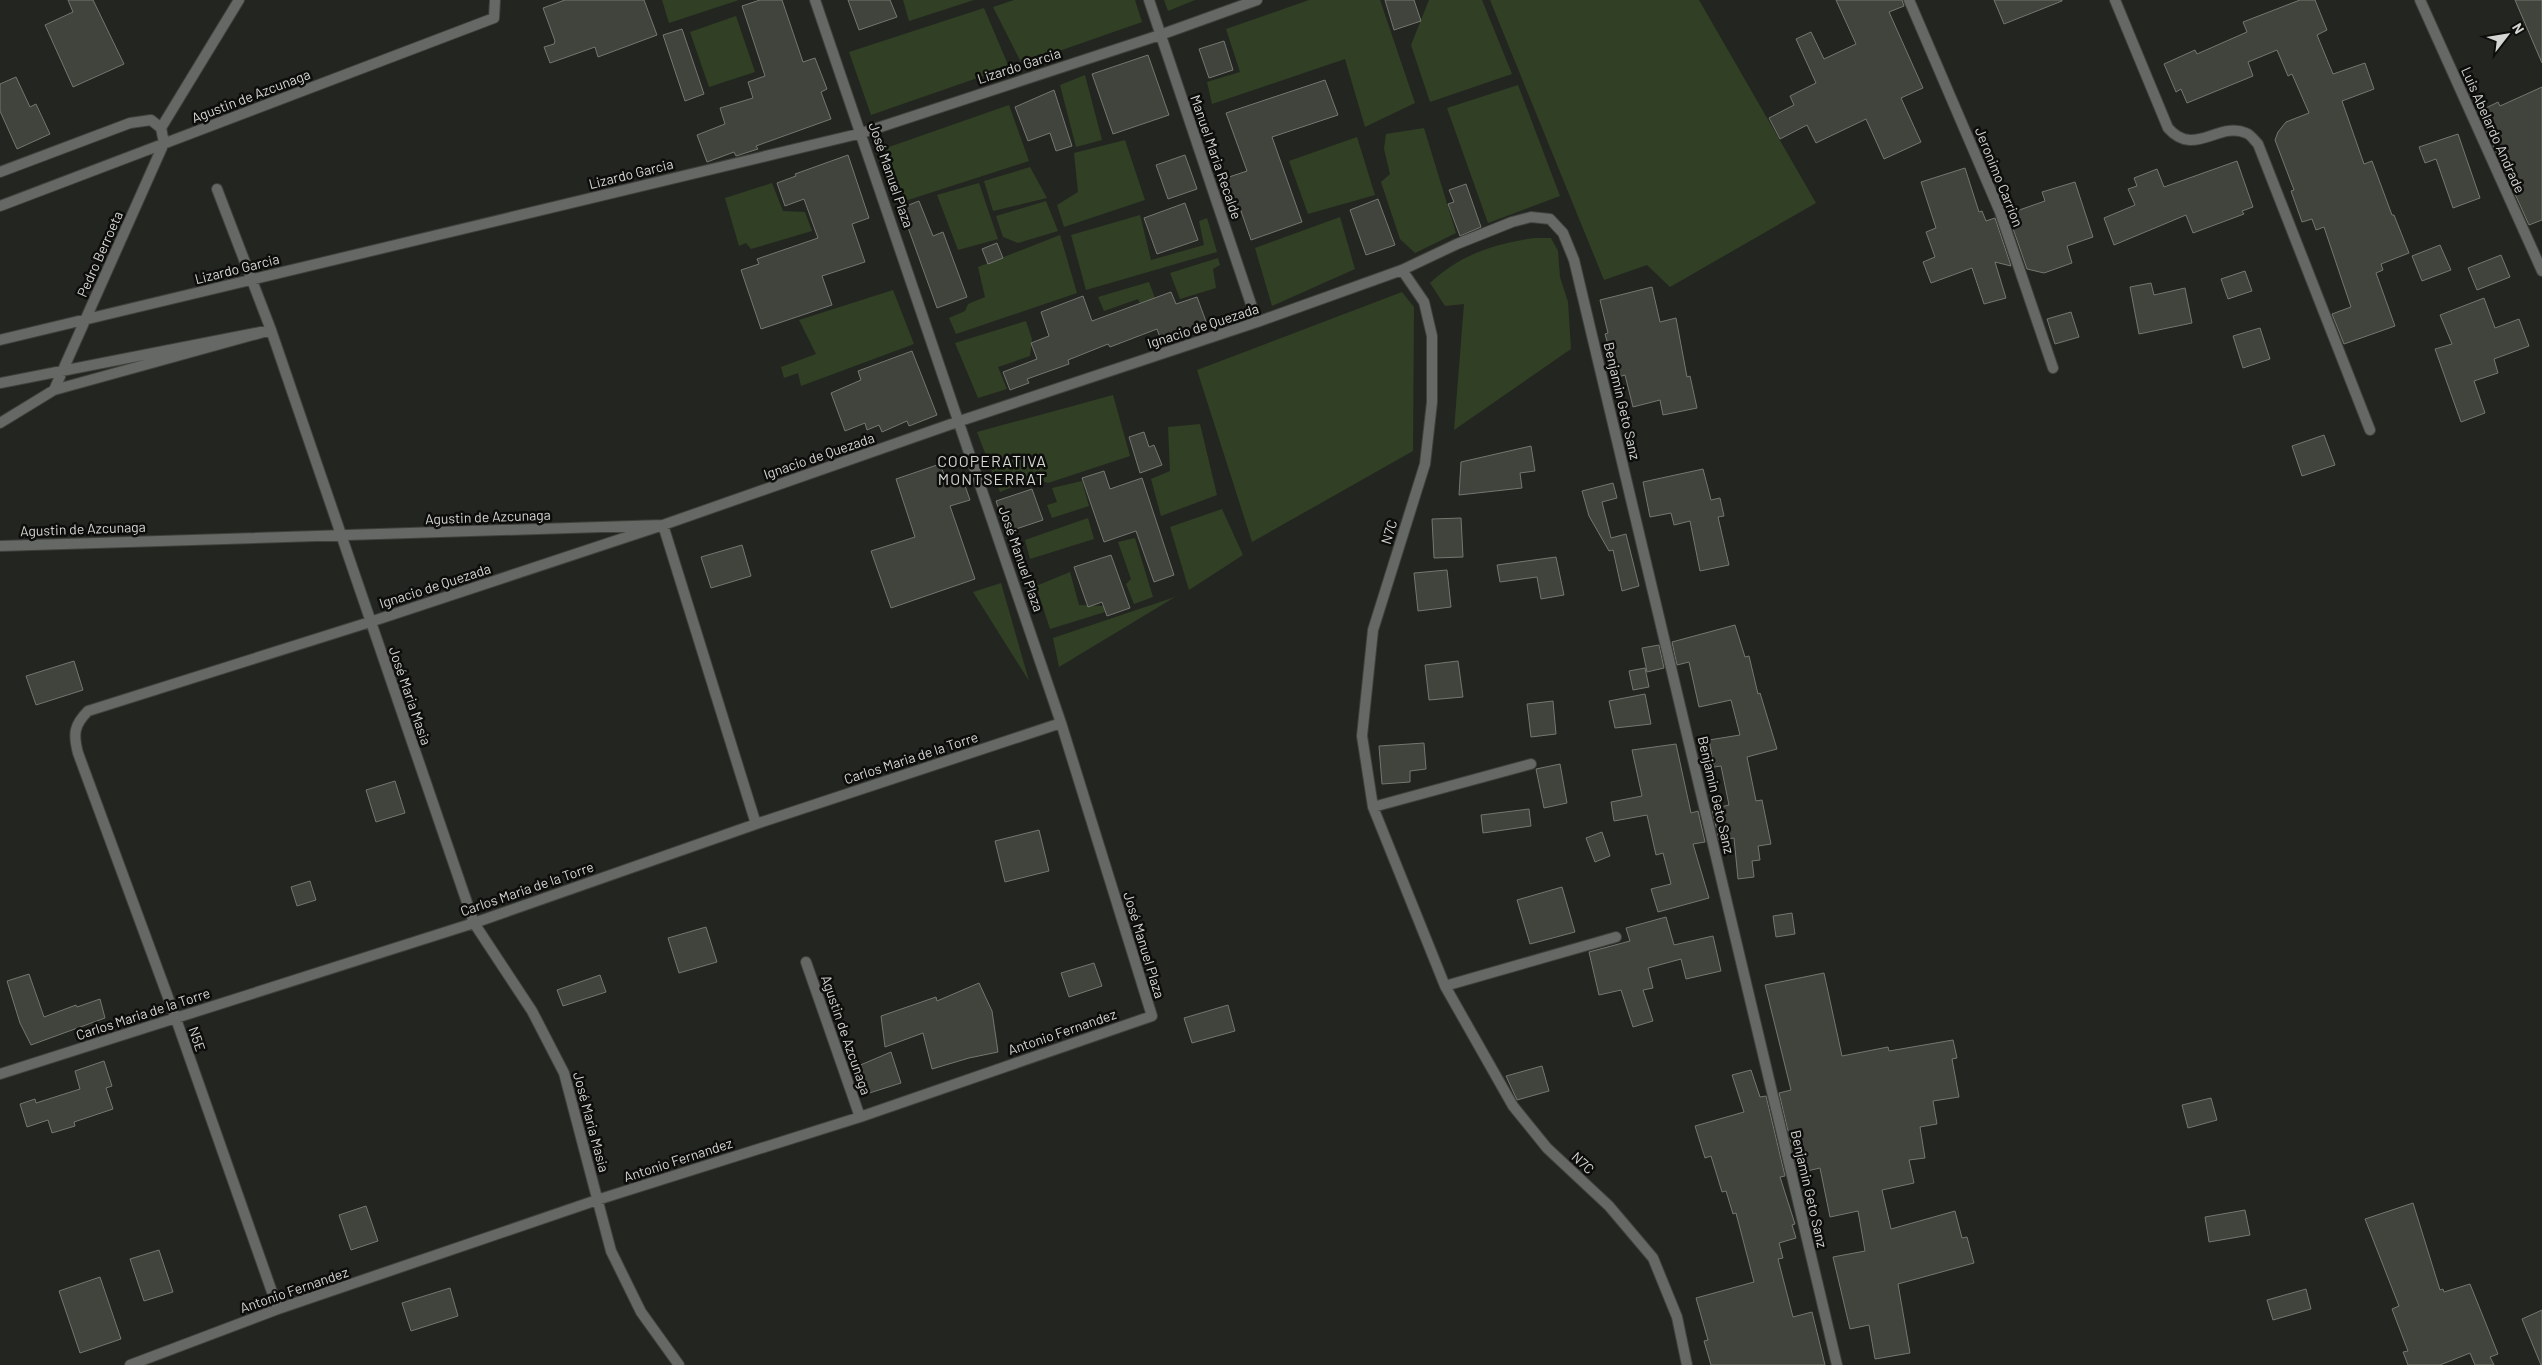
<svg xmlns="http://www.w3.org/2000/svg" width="2542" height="1365" font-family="Barlow,sans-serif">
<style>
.green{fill:#313f24}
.building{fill:#40443d;stroke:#737770}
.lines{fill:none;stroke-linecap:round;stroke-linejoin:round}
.minor-casing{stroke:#3f423c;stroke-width:12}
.minor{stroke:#666865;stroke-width:10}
.labels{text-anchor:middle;stroke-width:5;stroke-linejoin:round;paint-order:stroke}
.street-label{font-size:14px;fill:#d3d6d2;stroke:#0d0e0c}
.quarter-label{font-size:16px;letter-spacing:1px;fill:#d3d6d2;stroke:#0d0e0c}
</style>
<rect width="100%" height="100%" fill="#232620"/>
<path class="green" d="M662,0H739L669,23Z
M903,0H974L909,21Z
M1014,0H1135L1142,22L1022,64L993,7Z
M1164,0H1195L1168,11Z
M1309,0H1380L1415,103L1365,127L1345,59L1212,104L1207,82L1240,72L1226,29Z
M1429,0H1482L1512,74L1430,102L1411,45Z
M1490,0H1699L1816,203L1670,287L1647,265L1604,280Z
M984,8L1009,67L871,115L849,52Z
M736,16L755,72L709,87L690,32Z
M1085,75L1102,140L1076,147L1060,85Z
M1518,85L1560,196L1488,223L1447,108Z
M1009,105L1029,161L905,201L886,148Z
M1424,128L1456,233L1415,253L1400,239L1381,182L1390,174L1384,149L1386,134Z
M1357,137L1375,195L1308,214L1289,161Z
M1125,140L1145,200L1064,227L1057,205L1078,192L1074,153Z
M1030,167L1047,198L993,211L984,181Z
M772,183L783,211L805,212L812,231L751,249L746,243L739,246L725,198Z
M979,183L998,239L958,250L937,195Z
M1046,201L1058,231L1018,243L1003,237L996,216Z
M1140,215L1151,260L1204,245L1199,221L1207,218L1217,252L1086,290L1071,235Z
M1340,217L1355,269L1272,306L1255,248Z
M1060,235L1077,293L956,334L949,318L965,311L968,304L985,297L978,267Z
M1534,238H1551L1558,251L1560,277L1568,302L1571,349L1454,430L1464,304L1445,306L1430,283C1460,255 1493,244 1534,238Z
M1218,258L1220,265L1213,269L1216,288L1180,299L1170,273Z
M1149,282L1159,309L1145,314L1138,299L1104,311L1098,297Z
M893,290L914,344L801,386L798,373L784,378L781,367L816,354L799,320Z
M1402,292L1414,307L1413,451L1252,542L1197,370Z
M1026,321L1032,339L1030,356L998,367L1007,389L978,398L955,343Z
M1113,395L1130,456L1048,483L1035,478L1000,492L977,432Z
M1200,424L1217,495L1161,516L1151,479L1170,471L1168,427Z
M1082,481L1089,506L1052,518L1047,505L1057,502L1052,488Z
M1222,509L1243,555L1189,590L1170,527Z
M1088,518L1094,539L1030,559L1025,540Z
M1135,538L1153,597L1134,604L1126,584L1131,579L1118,542Z
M1070,572L1079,605L1104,606L1105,612L1050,629L1036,586Z
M1001,583L1029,681L973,592Z
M1175,597L1059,667L1053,638Z"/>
<path class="building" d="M68,0H93L124,64L73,87L45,25L73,12Z
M565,0H644L657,35L598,57L595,47L550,63L544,47L554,44L555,41L543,8Z
M760,0H782L803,62L815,58L827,89L821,92L831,119L756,146L758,149L736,156L734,152L707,162L697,135L725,124L720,108L753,98L748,82L765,76L742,6Z
M848,0H890L897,17L859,30Z
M1385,0H1414L1421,21L1394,30Z
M1836,0H1902L1904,6L1889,12L1923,88L1901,98L1921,142L1884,159L1866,119L1816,143L1807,125L1780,139L1769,118L1794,105L1790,96L1816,83L1796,39L1811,32L1824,59L1856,44Z
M1994,0H2062V1L2004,24Z
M2300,0H2315L2327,30L2317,35L2333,74L2365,63L2374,89L2342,101L2364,164L2372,161L2392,215H2394L2409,253L2381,264L2383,270L2376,273L2395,326L2344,344L2332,314L2351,307L2324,227L2316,230L2312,219L2302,222L2291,191L2294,190L2275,140L2278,132L2286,122L2309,113L2292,74L2288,76L2277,50L2248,62L2253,76L2187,103L2181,89L2176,92L2164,64L2195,50L2197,54L2247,32L2243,22Z
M2515,0H2542V63Z
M682,29L704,94L685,101L663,35Z
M1224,41L1233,70L1209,78L1199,49Z
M1148,55L1169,115L1113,134L1092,74Z
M16,77L30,107L36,104L50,134L17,149L0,111V84Z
M1325,80L1338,115L1272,137L1302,222L1251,240L1240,208L1237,209L1226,178L1247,171L1226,113Z
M2542,87V220L2529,225L2478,112L2498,102L2500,106Z
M1054,90L1072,146L1056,151L1050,133L1028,141L1015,107Z
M2458,134L2480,198L2453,208L2436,159L2425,163L2419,147Z
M848,155L869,218L852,224L865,262L822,276L832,305L761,329L741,270L759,264L757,259L818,238L804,199L785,206L777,183L796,176L795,174Z
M1185,155L1197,189L1168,199L1156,165Z
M2237,161L2253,207L2242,211L2244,214L2193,233L2186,215L2114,245L2104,218L2135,205L2128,189L2137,186L2134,178L2157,169L2164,187Z
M1965,168L1979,212L1982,211L1986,221L1995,218L2011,266L1995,262L2006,298L1984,304L1972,268L1931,283L1923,262L1935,257L1926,232L1936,228L1921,182Z
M2075,182L2093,237L2067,246L2072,263L2044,273L2027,269L2008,214L2045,201L2042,192Z
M1466,184L1481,227L1460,236L1448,204L1454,202L1449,190Z
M1378,199L1395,245L1366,255L1350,210Z
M919,201L933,236L943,232L967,297L937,308L901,208Z
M1185,203L1198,240L1157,254L1144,218Z
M997,243L1003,258L988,264L982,249Z
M2440,245L2451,270L2422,281L2412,256Z
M2501,255L2510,277L2477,290L2468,268Z
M2245,271L2252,291L2228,299L2221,279Z
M2151,283L2154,295L2185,288L2192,323L2139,334L2130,287Z
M1652,287L1660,322L1676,318L1687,377L1690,376L1697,408L1663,415L1660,400L1633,407L1625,375L1611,379L1607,363L1613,362L1605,334L1608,333L1600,300Z
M1171,292L1176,304L1197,297L1208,327L1175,339L1174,335L1161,340L1157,329L1110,347L1108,344L1068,360L1069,364L1027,379L1029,383L1010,390L1003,372L1037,359L1031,343L1049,336L1041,312L1083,296L1092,321Z
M2484,298L2495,328L2519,319L2529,346L2494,359L2498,373L2474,381L2485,413L2461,422L2435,349L2452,344L2440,315Z
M2071,312L2079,337L2055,344L2047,319Z
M2260,328L2270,359L2243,368L2233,336Z
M912,351L937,415L909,426L907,421L882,432L879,425L867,430L865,423L845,431L831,393L861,380L858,371Z
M1144,432L1149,447L1154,445L1162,465L1140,473L1129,437Z
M2324,435L2335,465L2302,476L2292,446Z
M1531,446L1535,471L1520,473L1522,488L1459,495L1461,462Z
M940,464L948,485L963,480L970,500L950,506L975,579L891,608L871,551L915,537L896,479Z
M1703,469L1711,500L1720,498L1724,516L1718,517L1729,565L1700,571L1690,521L1674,525L1671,513L1650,517L1643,482Z
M1104,471L1110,489L1142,478L1174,575L1154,582L1136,531L1104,542L1082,478Z
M1613,483L1617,498L1602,502L1611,538L1626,534L1639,586L1622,591L1613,550L1609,551L1589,516L1582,491Z
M1032,489L1043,520L1007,532L996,501Z
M1461,518L1463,557L1434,558L1432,519Z
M742,545L751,576L711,588L701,557Z
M1111,555L1130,608L1107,616L1102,602L1088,607L1074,567Z
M1556,557L1564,595L1541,599L1537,577L1500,582L1497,565Z
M1447,570L1451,607L1418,611L1414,573Z
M1735,625L1745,657L1749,656L1758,694L1760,693L1777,749L1747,757L1756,801L1762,800L1771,844L1758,846L1760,860L1752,861L1754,877L1738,879L1734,838L1719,840L1712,809L1729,805L1721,766L1714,767L1709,740L1740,735L1731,700L1699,707L1689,662L1677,665L1672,642Z
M1659,645L1664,668L1647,672L1642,648Z
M74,661L83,690L36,705L26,676Z
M1458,661L1463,697L1429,700L1425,665Z
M1645,668L1649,687L1633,690L1629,671Z
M1645,694L1651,724L1615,728L1609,701Z
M1553,701L1556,734L1531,737L1527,704Z
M1424,743L1426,769L1410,771V782L1382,784L1379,746Z
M1676,744L1691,813L1698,811L1705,842L1693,844L1709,898L1658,912L1651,889L1671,884L1663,853L1656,855L1647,815L1614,821L1611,802L1642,796L1632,750Z
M1560,764L1567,803L1544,808L1536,769Z
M395,781L405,813L376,822L366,790Z
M1529,809L1531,826L1483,833L1481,815Z
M1039,830L1049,871L1005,882L995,841Z
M1602,832L1610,856L1595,862L1586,838Z
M310,881L316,900L297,906L291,887Z
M1562,887L1575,932L1530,944L1517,900Z
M1792,913L1795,934L1776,937L1773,916Z
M1666,917L1674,945L1713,936L1721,971L1686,979L1681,959L1648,968L1653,988L1643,990L1653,1021L1633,1027L1621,990L1599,995L1589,952L1630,941L1626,928Z
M706,927L717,962L679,973L668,938Z
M1094,963L1102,986L1069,997L1061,973Z
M1824,973L1842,1056L1888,1047L1889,1051L1953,1040L1957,1058L1952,1059L1959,1097L1933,1101L1937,1124L1920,1127L1925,1158L1909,1160L1914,1183L1882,1190L1891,1229L1955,1211L1962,1238L1967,1237L1974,1263L1898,1284L1910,1353L1875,1359L1869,1325L1850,1329L1833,1257L1865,1251L1858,1211L1830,1217L1820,1168L1798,1173L1779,1093L1791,1090L1765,985Z
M29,974L44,1017L76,1005L77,1007L100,999L105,1018L31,1045L20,1023L7,981Z
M600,975L606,992L563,1006L557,990Z
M979,983L992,1011L998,1052L969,1058L932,1069L923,1033L885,1047L881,1016L936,997L937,1001Z
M1228,1005L1235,1031L1192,1043L1184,1018Z
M891,1052L901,1083L863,1095L858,1066Z
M104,1061L112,1086L106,1088L113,1109L74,1122L75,1126L52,1133L48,1120L27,1127L20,1104L35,1099L36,1103L80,1089L75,1071Z
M1542,1066L1549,1091L1517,1100L1506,1076Z
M1751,1070L1760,1097L1766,1096L1785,1176L1780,1177L1795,1224L1792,1225L1796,1238L1779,1243L1783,1258L1778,1259L1793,1317L1812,1312L1825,1365H1711L1704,1341L1708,1340L1696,1298L1754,1282L1736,1213L1733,1214L1726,1191L1722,1192L1711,1156L1705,1158L1695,1126L1744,1112L1732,1075Z
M2211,1098L2217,1120L2188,1128L2182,1105Z
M2413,1203L2440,1290L2443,1289L2444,1292L2470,1284L2498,1354L2490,1357L2494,1365H2475L2470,1353L2440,1365H2408L2403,1352L2408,1351L2392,1309L2399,1306L2365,1219Z
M366,1206L378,1241L351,1250L339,1215Z
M2245,1210L2250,1235L2209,1242L2205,1217Z
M159,1250L173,1292L144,1301L130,1259Z
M100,1277L121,1339L80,1353L59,1291Z
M450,1288L458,1316L411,1331L402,1303Z
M2306,1289L2311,1309L2273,1320L2267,1300Z
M2542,1310V1365H2541L2522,1319Z"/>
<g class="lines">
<g class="minor-casing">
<path id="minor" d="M1149,0L1257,322
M1909,0L2000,212L2053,368
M2115,0L2168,128C2194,158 2218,121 2246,133C2250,134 2254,140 2258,144L2370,430
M2420,0L2542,271
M161,128L239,0
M0,172L130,123L151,120L161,128L164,143L54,390
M217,189L271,330L474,923L532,1011L564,1073L611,1251L641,1312L679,1365
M0,206L494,18L495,0
M1402,270L1424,302L1432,336V402L1425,464L1373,630L1362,736L1373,807L1445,986L1513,1106L1547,1148L1609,1206L1653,1258L1677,1317L1687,1365
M0,340L862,133L1160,35L1257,0
M0,383L271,330L54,390L0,423
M0,546L663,525L756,824
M1373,807L1531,764
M806,962L860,1117
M1445,986L1616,937
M0,1074L474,923L756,824L1061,723
M278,1309L176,1019L78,753C73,734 74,725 88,711L370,622L663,525L960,421L1257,322L1402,270L1457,244L1512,222L1531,217L1550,219L1563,233L1574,260L1837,1365
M130,1365L278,1309L597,1200L860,1117L1152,1016L1061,723L815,0"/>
</g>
<use href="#minor" class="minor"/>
</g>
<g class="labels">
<g class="street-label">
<text transform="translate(1019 66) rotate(-18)" y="5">Lizardo Garcia</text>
<text transform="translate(251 96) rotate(-21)" y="5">Agustin de Azcunaga</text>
<text transform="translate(2493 130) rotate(66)" y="5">Luis Abelardo Andrade</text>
<text transform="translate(1216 157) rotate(71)" y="5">Manuel Maria Recalde</text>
<text transform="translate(631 174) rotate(-14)" y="5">Lizardo Garcia</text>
<text transform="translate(891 175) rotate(71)" y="5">José Manuel Plaza</text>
<text transform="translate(1999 177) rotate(68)" y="5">Jeronimo Carrion</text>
<text transform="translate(100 254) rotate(-66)" y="5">Pedro Berroeta</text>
<text transform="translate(237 269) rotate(-14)" y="5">Lizardo Garcia</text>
<text transform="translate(1203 326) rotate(-18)" y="5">Ignacio de Quezada</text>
<text transform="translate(1622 401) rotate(77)" y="5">Benjamin Geto Sanz</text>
<text transform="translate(819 456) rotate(-19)" y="5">Ignacio de Quezada</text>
<text transform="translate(488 517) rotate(-2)" y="5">Agustin de Azcunaga</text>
<text transform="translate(83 529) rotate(-2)" y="5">Agustin de Azcunaga</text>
<text transform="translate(1389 532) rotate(-73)" y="5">N7C</text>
<text transform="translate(1021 559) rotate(71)" y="5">José Manuel Plaza</text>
<text transform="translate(435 586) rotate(-18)" y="5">Ignacio de Quezada</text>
<text transform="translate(410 696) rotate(71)" y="5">José Maria Masia</text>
<text transform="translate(911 758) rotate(-18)" y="5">Carlos Maria de la Torre</text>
<text transform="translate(1716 795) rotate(77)" y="5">Benjamin Geto Sanz</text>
<text transform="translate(527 889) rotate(-19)" y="5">Carlos Maria de la Torre</text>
<text transform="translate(1144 945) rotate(73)" y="5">José Manuel Plaza</text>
<text transform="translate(143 1014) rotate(-18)" y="5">Carlos Maria de la Torre</text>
<text transform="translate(1062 1032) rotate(-19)" y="5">Antonio Fernandez</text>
<text transform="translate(846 1035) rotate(71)" y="5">Agustin de Azcunaga</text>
<text transform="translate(197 1039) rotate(71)" y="5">N5E</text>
<text transform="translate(591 1122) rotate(75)" y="5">José Maria Masia</text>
<text transform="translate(678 1160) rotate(-18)" y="5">Antonio Fernandez</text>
<text transform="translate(1583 1163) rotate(43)" y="5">N7C</text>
<text transform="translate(1809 1189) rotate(77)" y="5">Benjamin Geto Sanz</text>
<text transform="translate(294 1290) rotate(-19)" y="5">Antonio Fernandez</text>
</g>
<g class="quarter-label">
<text x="992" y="467">COOPERATIVA<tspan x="992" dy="18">MONTSERRAT</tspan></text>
</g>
</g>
<g transform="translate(2507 35) rotate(59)" stroke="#0d0e0c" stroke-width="4" paint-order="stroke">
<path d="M0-4L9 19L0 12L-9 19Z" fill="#d3d6d2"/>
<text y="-8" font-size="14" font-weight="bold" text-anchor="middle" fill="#d3d6d2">N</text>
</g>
</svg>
